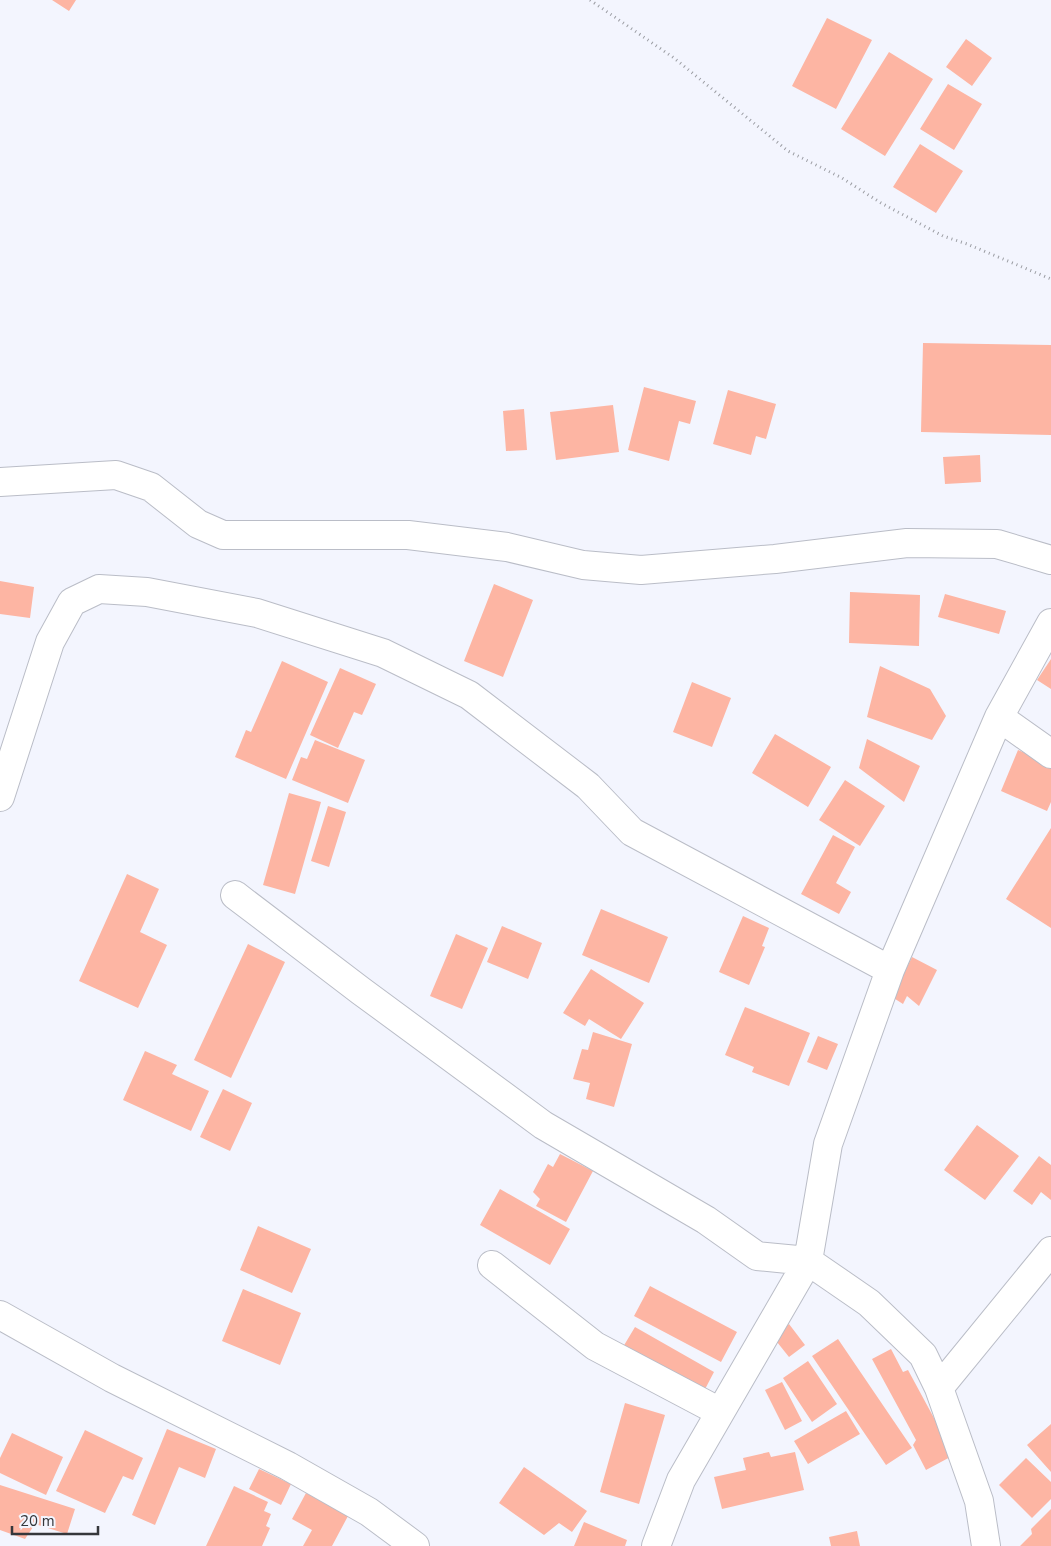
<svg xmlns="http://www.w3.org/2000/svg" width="1051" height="1546" font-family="'Nunito Sans',sans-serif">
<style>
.building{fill:#fdb5a3}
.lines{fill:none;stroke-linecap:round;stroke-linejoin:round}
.minor-casing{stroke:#babdc7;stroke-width:30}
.path{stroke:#9b9da3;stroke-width:3;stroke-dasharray:1 4;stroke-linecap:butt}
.minor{stroke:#fff;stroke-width:28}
</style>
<rect width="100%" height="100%" fill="#f3f5fe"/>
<path class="building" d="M52,0H76L69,11Z
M827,18L872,40L836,109L792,86Z
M966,39L992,58L972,86L946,67Z
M889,52L933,79L885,156L841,129Z
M948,84L982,104L954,150L920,129Z
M920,144L963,171L936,213L893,187Z
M923,343L1051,345V435L921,432Z
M644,387L696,401L690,424L679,421L669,461L628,450Z
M728,390L776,404L766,439L756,436L751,455L713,444Z
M613,405L619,452L556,460L550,412Z
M524,409L527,450L506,451L503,411Z
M980,455L981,482L945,484L943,457Z
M0,581L34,587L30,618L0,614Z
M494,584L533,600L503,677L464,661Z
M850,592L920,595L919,646L849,643Z
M945,594L1006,611L999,634L938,617Z
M1051,659V689L1037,680Z
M282,661L328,682L286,779L235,757L246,730L251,732Z
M880,666L930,689L946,716L932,740L867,717Z
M340,668L376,684L362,715L354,712L338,748L310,735Z
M692,682L731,698L712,747L673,732Z
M775,734L831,767L808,807L752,773Z
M867,739L920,766L904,802L859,768Z
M315,740L365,760L348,803L292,780L301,757L307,759Z
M1018,750L1051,764V802L1047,811L1001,791Z
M845,780L885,806L860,846L819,820Z
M289,793L321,802L295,894L263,885Z
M328,806L346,812L329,867L311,861Z
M1051,828V928L1006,899Z
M833,835L855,847L836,883L851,892L839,914L801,894Z
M127,874L159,889L140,932L167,945L138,1008L79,981Z
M601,909L668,937L649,983L582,955Z
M743,916L769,928L762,946L765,947L749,985L719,972Z
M502,926L542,943L528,979L487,962Z
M456,934L488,948L462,1009L430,996Z
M248,944L285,962L231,1078L194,1060Z
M912,957L937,970L919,1006L907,996L903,1004L892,997Z
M591,969L644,1003L621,1039L589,1019L585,1026L563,1013Z
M745,1007L810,1033L789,1086L752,1072L754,1067L725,1055Z
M593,1032L632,1044L614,1107L586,1099L590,1083L573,1079L582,1049L588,1050Z
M818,1036L838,1044L827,1070L807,1062Z
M145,1051L177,1065L172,1074L209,1091L191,1131L123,1100Z
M223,1089L252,1103L230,1151L200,1137Z
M977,1125L1019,1156L985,1200L944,1170Z
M560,1154L593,1171L566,1222L536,1206L540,1199L533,1192L548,1164L553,1167Z
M1039,1156L1051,1165V1200L1041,1192L1032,1205L1013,1191Z
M500,1189L570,1229L550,1265L480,1225Z
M258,1226L311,1249L292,1293L240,1270Z
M650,1286L737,1332L721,1362L634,1316Z
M243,1289L301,1313L280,1365L222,1341Z
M789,1324L805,1345L789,1357L773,1337Z
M635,1327L714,1372L703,1393L623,1347Z
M838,1339L912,1448L886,1465L812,1356Z
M891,1349L903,1372L908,1370L954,1455L926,1470L913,1445L916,1440L872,1359Z
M808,1361L837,1404L812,1422L783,1378Z
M782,1382L802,1421L785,1430L765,1390Z
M625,1403L665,1415L639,1504L600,1492Z
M846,1411L860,1434L808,1464L794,1441Z
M1051,1424V1472L1027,1445Z
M167,1429L216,1449L205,1478L179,1467L155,1525L132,1515Z
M85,1430L143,1458L133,1480L123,1476L105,1513L56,1491Z
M12,1433L63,1457L46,1495L0,1473V1458Z
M769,1452L771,1457L795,1452L804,1490L722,1509L714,1477L746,1470L743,1458Z
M1026,1458L1051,1482V1499L1032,1518L999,1485Z
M524,1467L587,1511L572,1532L559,1523L544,1535L499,1503Z
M259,1469L291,1484L281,1505L249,1489Z
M0,1485L75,1509L67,1534L35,1524L25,1539L0,1530Z
M234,1486L268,1502L264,1511L271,1514L266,1526L270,1528L262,1546H206Z
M306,1493L348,1516L332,1546H303L312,1530L292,1519Z
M1051,1509V1546H1020L1032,1534L1031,1529Z
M584,1522L627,1540L625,1546H574Z
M857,1531L860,1546H831L829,1537Z"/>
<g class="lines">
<g class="minor-casing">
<path id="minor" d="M0,482L116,475L151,487L198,524L223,535H408L507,547L583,565L641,570L775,559L907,543L997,544L1051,560
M999,717L1051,754
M0,797L50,642L72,602L99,589L147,592L257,613L383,653L469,695L588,786L632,832L890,970
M235,895L361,991L543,1125L706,1220L757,1256L808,1261L869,1303L923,1355L939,1388L979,1501L986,1546
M492,1265L595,1346L720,1412
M0,1315L112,1378L288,1466L369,1512L415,1546
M939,1388L1051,1251
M656,1546L681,1480L808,1261L828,1144L890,970L999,717L1051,623"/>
</g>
<path class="path" d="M590,0L674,58L788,151L842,178L881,203L943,236L967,244L1051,279"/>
<use href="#minor" class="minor"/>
</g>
<path d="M12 1526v8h86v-8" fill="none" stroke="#35373b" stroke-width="2.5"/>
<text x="20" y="1526" font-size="15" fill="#35373b" stroke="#f3f5fe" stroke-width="4" paint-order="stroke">20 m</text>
</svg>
